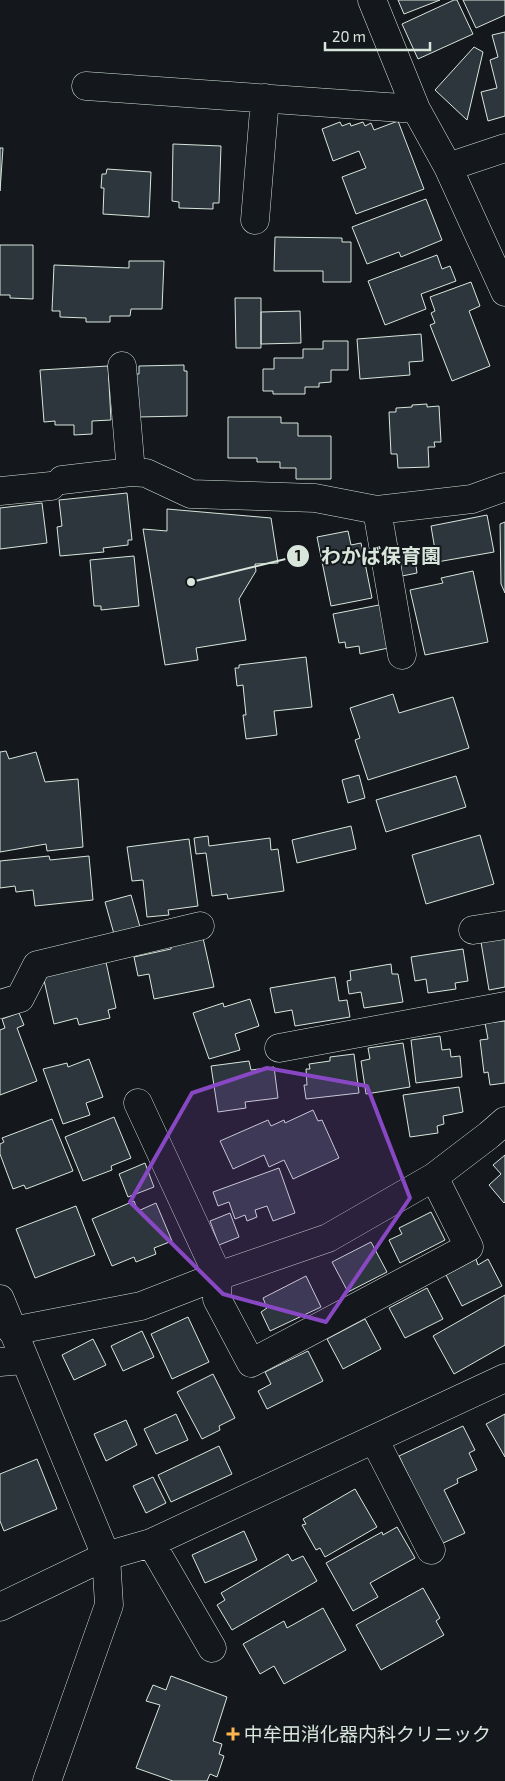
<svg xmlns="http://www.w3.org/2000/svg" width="505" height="1781" font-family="'Exo 2','Noto Sans JP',sans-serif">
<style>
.building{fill:#2c363c;stroke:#d8e6dc}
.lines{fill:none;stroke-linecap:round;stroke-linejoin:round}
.minor-casing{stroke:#d8e6dc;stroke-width:29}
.tertiary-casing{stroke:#d8e6dc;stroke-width:29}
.minor{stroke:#14181c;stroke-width:28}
.tertiary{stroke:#14181c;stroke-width:28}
.marked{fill:#8948c3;fill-opacity:0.2;stroke:#8948c3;stroke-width:4;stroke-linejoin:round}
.poi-dot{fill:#ffb74d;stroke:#14181c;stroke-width:2}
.labels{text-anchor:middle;stroke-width:4;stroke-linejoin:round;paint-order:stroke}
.poi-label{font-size:19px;fill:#d8e6dc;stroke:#14181c;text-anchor:start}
.leader{fill:none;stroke:#d8e6dc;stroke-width:2}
.callout-dot{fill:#d8e6dc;stroke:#14181c;stroke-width:2}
.mark-label{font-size:15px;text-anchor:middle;font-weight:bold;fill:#111}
.callout-label{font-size:20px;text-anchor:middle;font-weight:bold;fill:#d8e6dc;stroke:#14181c;stroke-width:4;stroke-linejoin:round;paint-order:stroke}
</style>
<rect width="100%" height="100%" fill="#14181c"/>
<path class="building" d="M398,0H440L404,14Z
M454,0H457L473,34L418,59L402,24Z
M463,0H505V15L476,28Z
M505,32V116L488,121L481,92L497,88L490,60L498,57L492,35Z
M474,47L483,52L467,120L435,90Z
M398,121L424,189L356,214L342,177L366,168L359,151L333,161L322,129L340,122L342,126L350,123L351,126L363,122L365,126L371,123L374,130Z
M173,144L221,146L219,203H213V209L179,208V202L172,201Z
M0,148H3L0,191Z
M107,169L151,172L149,217L103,214L104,188H101L102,174H106Z
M426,199L442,240L401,257L399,252L367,264L352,227Z
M275,237L342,238V242H351V282H323V271H274Z
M0,245H33V299L10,298V295H0Z
M437,255L442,269L450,266L456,281L421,294L426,309L385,325L368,281Z
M129,261H164L162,309H131L130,316H110V322H86V318L60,317V311H52L54,265L129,268Z
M471,282L480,306L469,311L490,366L452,381L430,325L435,323L431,313L435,311L430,297Z
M235,298H261V348H236Z
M300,311L301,343L261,344V312Z
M421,334L423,361L409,362L410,375L360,379L357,339Z
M323,341H348V370H331V382L319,383V387H305V394H273V391H263V369H274V358H303V349H323Z
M184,365V371H187V416L137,417L136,374H139V366Z
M108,366L111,420L92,421V434L74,435V425H55V421L44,422L40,370Z
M427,404V407L439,406L441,442H434L435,447H428L429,467L398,468L397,454H391L389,412H396V408L412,407V405Z
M228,417H281V423H298V436H331V479H296V468H280V462H257V458H228Z
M127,493L132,540H128V545L103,548L104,552L60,556L57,527L62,526L59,500Z
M42,503L47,543L0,549V508Z
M167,509L271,518L278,563L255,564L256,571L239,599L246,640L196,648L198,660L165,665L143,529L167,531Z
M487,515L494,552L437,562L431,526Z
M505,522V593L501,584L500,524Z
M348,531L351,545L361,543L372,598L331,606L317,537Z
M413,546L417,573L402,576L398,548Z
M134,556L139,606L101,610V606H94L90,560Z
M473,571L488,642L425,655L410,590L443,583L441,578Z
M384,604L393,647L360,654L359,646L346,648L345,642L339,643L333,614Z
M306,657L312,707L274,711L277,735L246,739L243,715H246L243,685L237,686L235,668H239V665Z
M393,694L399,713L453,697L469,748L368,780L355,740L360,738L350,708Z
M6,751L9,759L36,752L45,782L78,779L83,847L47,851L46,844L0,852V752Z
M359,775L365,798L348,803L342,780Z
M456,776L466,807L386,832L376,800Z
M351,826L356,849L297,863L292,840Z
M480,835L494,884L426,904L412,855Z
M208,836L209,846L270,838L271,850L278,849L284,891L228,899L227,894L212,896L206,853L196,854L194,838Z
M189,839L198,906L168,910L169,915L147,917L143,880L132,881L127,847Z
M49,856L50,860L89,856L93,900L35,906L33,890L16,892L15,886L0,888V861Z
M131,895L140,927L114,934L105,902Z
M203,938L214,987L154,999L149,974L138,976L134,957L171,949V945Z
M505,938V987L489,990L481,942Z
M463,949L468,981L455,983L456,989L428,993L426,979L415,981L411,957Z
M106,962L116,1008L108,1010L110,1018L79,1025L77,1018L54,1024L43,976Z
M391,964L392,974H398L403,1002L364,1008L361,992L349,994L347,981L351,980L350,971Z
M335,977L339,1001L347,1000L350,1017L295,1026L292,1010L275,1013L270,988Z
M250,999L259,1026L235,1034L240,1050L209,1059L193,1013L223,1003L224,1007Z
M19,1013L24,1025L17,1028L37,1081L0,1095V1030L5,1028L2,1019Z
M505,1021V1083L490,1085L488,1072L484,1073L480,1040L488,1039L485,1023Z
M440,1036L442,1050L450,1049L451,1057L460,1056L462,1077L416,1083L411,1040Z
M403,1043L410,1087L366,1094L361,1061L370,1059L368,1048Z
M354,1054L359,1093L306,1099L304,1085H307L306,1069H310L309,1064L330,1061V1057Z
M89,1059L103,1097L86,1103L90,1115L63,1124L43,1069L67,1063L68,1067Z
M249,1061L251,1070L274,1067L278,1098L245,1102L246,1108L218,1112L211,1066Z
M459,1087L463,1112L443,1116L444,1124L437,1126L438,1133L410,1137L403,1095Z
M313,1110L318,1121L322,1120L339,1158L293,1179L284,1160L269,1167L264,1155L233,1169L220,1141L268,1120L271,1126L284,1120L285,1123Z
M114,1117L131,1158L111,1166L112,1170L83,1181L65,1137Z
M52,1119L73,1171L26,1189L24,1185L13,1189L0,1154V1144L4,1142L2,1138Z
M505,1155V1202L504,1203L489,1185L501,1174L493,1165Z
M145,1163L154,1187L128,1197L119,1174Z
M279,1168L295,1213L273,1221L267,1206L255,1210L257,1217L247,1221L245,1215L235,1219L229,1202L218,1206L213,1192Z
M134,1201L138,1211L156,1203L172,1241L154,1248L156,1254L136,1262L134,1257L112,1266L92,1219Z
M76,1206L95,1255L35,1278L16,1229Z
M431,1212L445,1240L400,1263L389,1240L402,1234L399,1228Z
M230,1213L239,1237L219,1245L210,1221Z
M371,1242L387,1272L348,1292L332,1262Z
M476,1259L478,1265L488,1259L502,1286L462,1306L446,1275Z
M306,1276L321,1307L270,1331L261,1312L267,1308L263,1298Z
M427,1288L443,1319L405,1338L389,1308Z
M505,1295V1345L454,1374L433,1336Z
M188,1317L209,1362L172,1379L151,1334Z
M365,1319L381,1349L343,1369L327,1339Z
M142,1331L154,1357L123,1371L111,1346Z
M93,1339L106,1365L74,1380L62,1355Z
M308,1351L323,1381L267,1409L258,1391L271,1384L265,1372Z
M213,1374L235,1418L219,1426L220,1430L202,1439L177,1392Z
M176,1414L188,1440L156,1454L144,1429Z
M505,1414V1457L486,1424Z
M126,1420L137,1445L106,1461L94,1434Z
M463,1426L475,1450L469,1453L477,1470L457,1479L458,1483L444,1490L465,1533L441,1544L399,1456Z
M219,1446L232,1474L171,1502L158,1475Z
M37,1459L57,1509L4,1531L0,1521V1474Z
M153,1477L166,1503L146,1513L133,1486Z
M355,1489L377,1527L325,1557L320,1548L316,1550L302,1525L306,1524L303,1519Z
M397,1527L415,1558L370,1583L378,1597L353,1611L326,1563L382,1532L383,1535Z
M244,1531L257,1560L205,1583L192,1555Z
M288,1554L292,1561L303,1556L317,1581L232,1630L217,1605L225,1600L221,1593Z
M423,1588L440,1618L436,1621L444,1635L381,1670L356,1625Z
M323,1608L346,1650L284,1684L274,1666L260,1674L243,1644L284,1621L287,1628Z
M171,1676L227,1697L213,1741L222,1744L219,1754L224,1756L217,1777L210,1774L207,1781H173L136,1768L160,1705L146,1701L153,1685L166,1690Z"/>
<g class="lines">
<g class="minor-casing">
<path id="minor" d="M372,0L416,109L448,167L505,292
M86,86L416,109
M448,167L505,148
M255,220L265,98
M122,366L131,472L146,473L191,494L315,498L377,510L472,499L505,487
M62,480L131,472
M0,491L51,486
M377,510L402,655
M473,930L505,925
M0,1004L20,998L37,965L200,926
M279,1048L505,1006
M138,1103L218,1276L217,1299L251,1363L469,1247L434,1177
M12,1331L141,1306L218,1276L328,1238L434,1177L489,1135L505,1121
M0,1362L24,1360
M374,1439L431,1550
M151,1543L212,1648
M0,1607L106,1556L151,1543L505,1378"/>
</g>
<g class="tertiary-casing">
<path id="tertiary" d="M0,1299L106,1556L109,1605L47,1781"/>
</g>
<use href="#minor" class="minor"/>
<use href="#tertiary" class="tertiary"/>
</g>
<path class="marked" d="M267,1068L367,1086L410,1198L326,1322L223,1294L130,1202L192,1093Z"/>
<path class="poi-dot" d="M230.5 1726.5h5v5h5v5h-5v5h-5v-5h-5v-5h5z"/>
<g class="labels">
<g class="poi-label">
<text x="244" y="1741">中牟田消化器内科クリニック</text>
</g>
</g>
<path class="leader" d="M191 582L298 556"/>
<g class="callout-dot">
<circle cx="191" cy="582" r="5"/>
<circle cx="298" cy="556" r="12"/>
</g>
<g class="mark-label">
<text x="298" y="561">1</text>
</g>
<g class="callout-label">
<text x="381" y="563">わかば保育園</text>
</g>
<path d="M325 42v8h105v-8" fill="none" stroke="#d8e6dc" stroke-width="2.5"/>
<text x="332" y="42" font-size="15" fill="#d8e6dc" stroke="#14181c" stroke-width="4" paint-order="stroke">20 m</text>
</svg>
